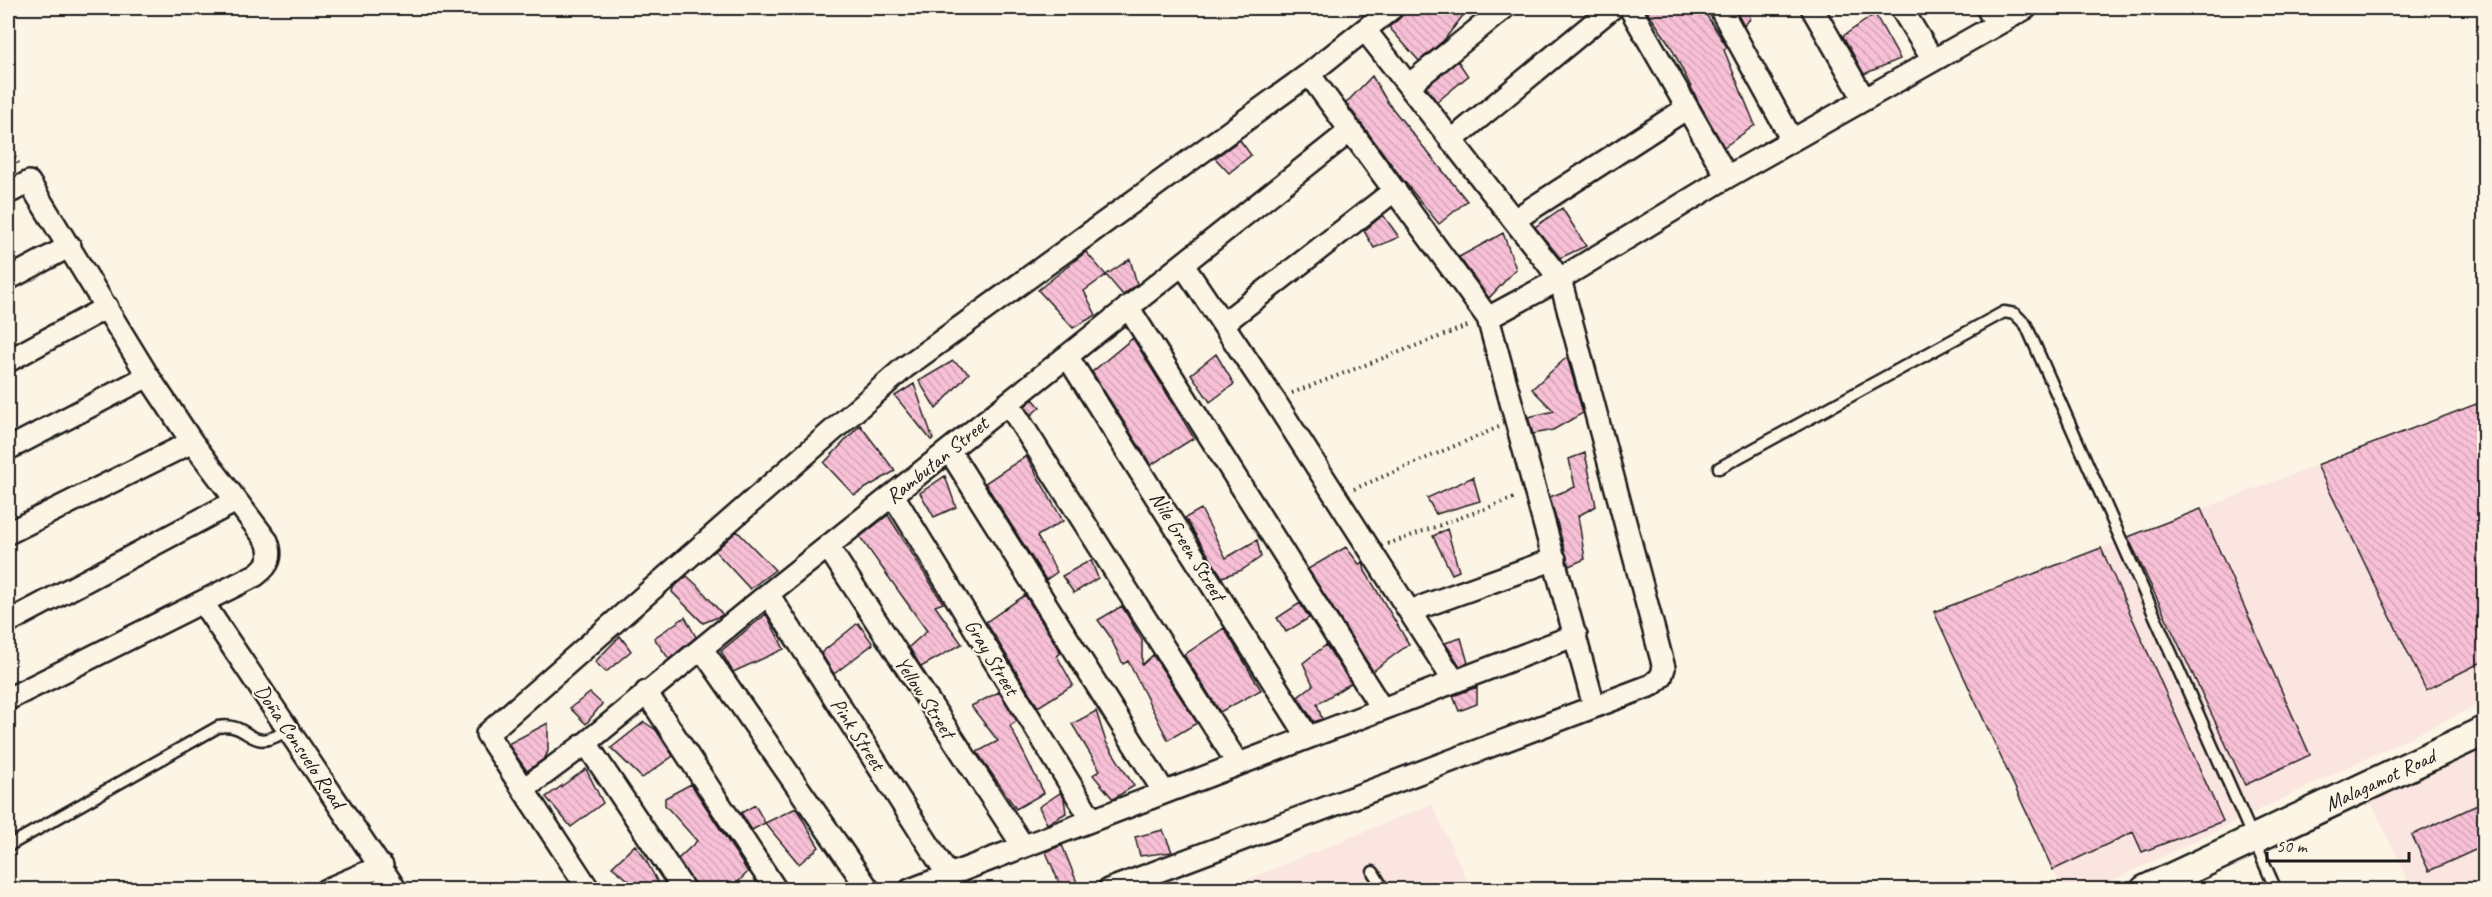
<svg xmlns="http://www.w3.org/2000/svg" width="2492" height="897" font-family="Caveat,sans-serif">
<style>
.built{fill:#fbe5e0}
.building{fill:url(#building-back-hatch);stroke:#1c1c1c;stroke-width:1.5}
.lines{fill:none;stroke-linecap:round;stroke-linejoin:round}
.lane-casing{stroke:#1c1c1c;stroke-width:15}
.street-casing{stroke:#1c1c1c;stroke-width:26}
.secondary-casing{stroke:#1c1c1c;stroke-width:33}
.path{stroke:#1c1c1c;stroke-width:4;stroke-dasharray:1.5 4.5;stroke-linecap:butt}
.lane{stroke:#fcf5e5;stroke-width:10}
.street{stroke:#fcf5e5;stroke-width:21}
.secondary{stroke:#fcf5e5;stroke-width:28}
.labels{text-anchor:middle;stroke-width:4.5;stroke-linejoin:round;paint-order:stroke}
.street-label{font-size:21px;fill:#1c1c1c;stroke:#fcf5e5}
</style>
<defs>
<pattern id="building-back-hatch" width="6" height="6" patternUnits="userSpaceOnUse" patternTransform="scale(1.5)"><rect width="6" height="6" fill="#f8c0d6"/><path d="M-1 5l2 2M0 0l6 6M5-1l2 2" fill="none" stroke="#d4a4b7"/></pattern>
</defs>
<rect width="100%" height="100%" fill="#fcf5e5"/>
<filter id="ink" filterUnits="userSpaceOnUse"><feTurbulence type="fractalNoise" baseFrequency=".0167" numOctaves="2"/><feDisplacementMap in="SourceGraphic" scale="12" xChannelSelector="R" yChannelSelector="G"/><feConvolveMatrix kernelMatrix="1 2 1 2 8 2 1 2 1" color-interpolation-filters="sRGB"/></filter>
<g filter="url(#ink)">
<path class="built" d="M2484,401V702L2095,889H2062L1934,612Z
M2484,745V889H2412L2370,800Z
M1432,804L1471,889L1221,890Z"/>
<path class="building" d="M1407,8H1469L1444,40L1419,61L1389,27L1400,18Z
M1645,8H1702L1727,47L1724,50L1755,125L1724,147L1698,101L1670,45Z
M1740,8H1749L1750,19L1744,26L1736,11Z
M1875,14L1900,59L1864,74L1843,36Z
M1458,61L1468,76L1437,102L1426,87Z
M1372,76L1388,103L1467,201L1439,224L1403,180L1346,103Z
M1240,140L1251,155L1229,173L1215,158Z
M1562,208L1586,246L1560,258L1535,227Z
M1383,215L1399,237L1374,248L1364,231Z
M1503,233L1516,269L1489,298L1459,257Z
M1086,252L1106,275L1084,291L1096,315L1073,328L1038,290Z
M1130,259L1137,284L1123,295L1106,275Z
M1133,338L1194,438L1151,465L1092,372Z
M1216,354L1234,384L1210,402L1191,374Z
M1567,357L1583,413L1553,430L1533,434L1528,417L1554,411L1532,389Z
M953,361L969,373L936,409L919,381Z
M914,384L933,439L931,440L895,396Z
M1033,399L1040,407L1031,415L1025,406Z
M2484,401V661L2426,690L2317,465Z
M860,425L895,471L854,495L824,463Z
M1585,453L1596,506L1578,516L1585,559L1569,566L1550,497L1575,487L1569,459Z
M1026,456L1063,521L1037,536L1057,572L1046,580L985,483Z
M945,476L956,507L934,517L920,493Z
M1473,477L1480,501L1436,514L1427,498Z
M1201,509L1226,558L1257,540L1261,557L1242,570L1222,577L1185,518Z
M2201,509L2310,755L2245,785L2128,537Z
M888,515L943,603L935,606L962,644L921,667L909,647L927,631L860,537Z
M1447,529L1459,571L1452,574L1433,536Z
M737,531L775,570L750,589L715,551Z
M1346,547L1359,564L1363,562L1365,571L1409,644L1373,671L1308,569Z
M2101,548L2223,821L2142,852L2133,832L2053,870L1934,612Z
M1091,560L1098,578L1074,593L1062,576Z
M687,576L699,587L723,615L703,623L672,592L673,588Z
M1025,595L1061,653L1057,656L1073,685L1038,707L986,622Z
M1300,603L1309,618L1286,632L1277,618Z
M1122,606L1142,640V665L1153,655L1197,723L1168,740L1128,661L1123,664L1109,635L1098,620Z
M766,614L784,649L733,672L721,651Z
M685,617L696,637L669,659L654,638Z
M858,623L873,644L834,674L821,653Z
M1224,628L1261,690L1220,712L1184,655Z
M620,636L631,651L606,672L595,662Z
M1461,638L1468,663L1460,666L1445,643Z
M1326,645L1351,683L1317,704L1322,719L1314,722L1298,697L1313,685L1303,663Z
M1477,687V704L1459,711L1453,696Z
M999,692L1017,721L1010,726L1044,793L1016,809L977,752L998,741L971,706Z
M590,693L602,704L586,724L570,708Z
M1096,711L1106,742L1134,786L1113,799L1093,775L1100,770L1072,724Z
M644,722L656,730L673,756L642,778L611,748Z
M548,723V751L545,758L527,771L508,744Z
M586,769L603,803L571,827L546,797Z
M691,784L748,872L730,890H697L678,859L697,841L665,805V798Z
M1060,793L1064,798L1066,813L1047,824L1039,807Z
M2484,802V846L2429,871L2412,835Z
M755,805L765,823L752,830L741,813Z
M796,808L819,847L799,864L765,823Z
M1163,830L1172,852L1140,856L1135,837Z
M635,845L644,857L662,890H641L612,867Z
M1062,845L1080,890H1062L1046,852Z"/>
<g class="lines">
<g class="lane-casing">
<path id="lane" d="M1719,468L2004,312L2015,314L2026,325L2276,890
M8,846L218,727C253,721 247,757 289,729
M1373,872L1384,890"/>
</g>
<g class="street-casing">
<path id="street" d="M1630,8L1727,177
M1720,8L1792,140
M1812,8L1864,99
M1901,8L1933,60
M1987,8L1997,24
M1309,74L1488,318L1594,706
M1409,85L1504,8
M1451,141L1612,8
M8,193L29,182L148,376L192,442L267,541C273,557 269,565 256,575L8,699
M1514,220L1687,108
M1183,265L1274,400L1454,681
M8,279L70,246
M1128,307L1382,709
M1488,318L1560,279L1727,177L2026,8
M1224,323L1395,190
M1067,356L1308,737
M8,361L107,307
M1008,403L1238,764
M8,449L148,376
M949,450L1164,792
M893,495L1092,820
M8,533L192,442
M828,547L1023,846
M768,594L948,875
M203,603L396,890
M1410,611L1555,559
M8,622L236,501
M702,649L869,890
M646,692L776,890
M586,743L684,890
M524,789L586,743L768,594L1350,131
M326,890L382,866
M589,890L487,734L904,368L1309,74L1392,8
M910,890L1576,635
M1108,890L1652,685L1661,677L1664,668L1560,279L1365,30"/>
</g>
<g class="secondary-casing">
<path id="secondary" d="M2145,890L2484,731"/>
</g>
<path class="path" d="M8,147L20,166
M1292,393L1470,325
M1354,489L1499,427
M1388,544L1517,497"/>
<use href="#lane" class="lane"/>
<use href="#street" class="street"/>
<use href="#secondary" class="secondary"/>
</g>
</g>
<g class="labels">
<g class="street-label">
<text transform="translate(937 460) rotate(-39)" y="7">Rambutan Street</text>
<text transform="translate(1188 546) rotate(58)" y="7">Nile Green Street</text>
<text transform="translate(992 657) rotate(59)" y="7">Gray Street</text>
<text transform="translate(925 697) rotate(57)" y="7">Yellow Street</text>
<text transform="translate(858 734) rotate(57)" y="7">Pink Street</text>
<text transform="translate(300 746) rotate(56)" y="7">Doña Consuelo Road</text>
<text transform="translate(2380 780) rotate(-25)" y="7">Malagamot Road</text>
</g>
</g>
<rect width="2492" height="897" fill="none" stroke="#fcf5e5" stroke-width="30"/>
<rect x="15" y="15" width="2462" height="867" fill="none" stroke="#1c1c1c" stroke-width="2" filter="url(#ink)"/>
<path d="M2267 852v9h142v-9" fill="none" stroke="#1c1c1c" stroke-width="3"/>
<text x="2276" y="852" font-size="18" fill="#1c1c1c" stroke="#fcf5e5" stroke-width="4.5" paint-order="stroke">50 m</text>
</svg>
